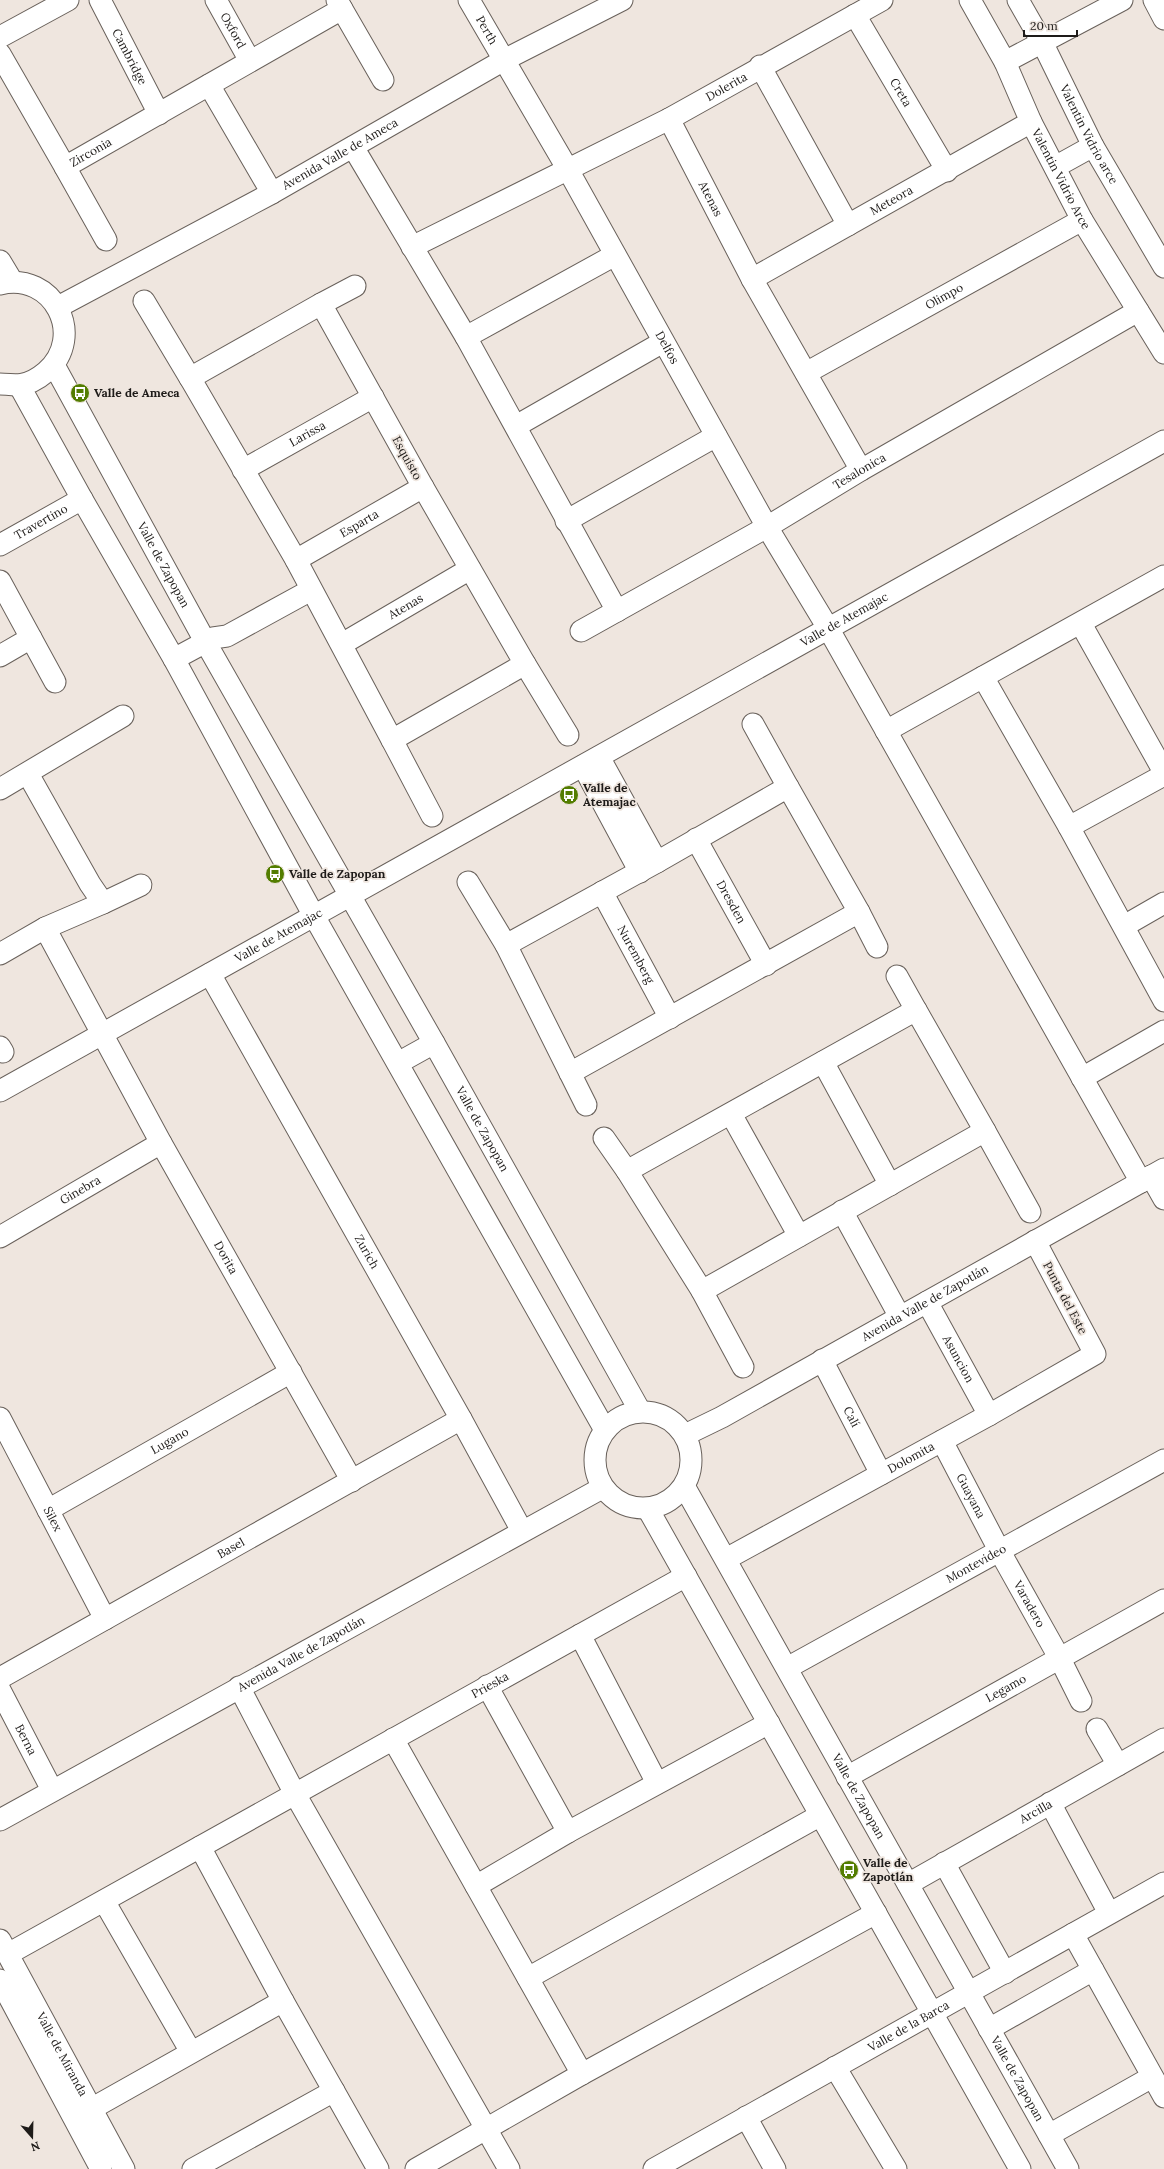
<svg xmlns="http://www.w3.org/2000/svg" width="1164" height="2169" font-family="Lora,serif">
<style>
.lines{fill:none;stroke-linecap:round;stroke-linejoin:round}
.street-casing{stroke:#69615b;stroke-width:23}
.street{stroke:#fff;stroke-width:21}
.labels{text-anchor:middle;stroke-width:3.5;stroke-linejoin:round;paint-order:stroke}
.street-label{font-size:12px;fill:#1e1b19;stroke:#efe6df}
.poi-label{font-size:12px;font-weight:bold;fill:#1e1b19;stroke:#efe6df;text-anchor:start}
</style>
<rect width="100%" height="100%" fill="#efe6df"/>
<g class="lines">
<g class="street-casing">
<g id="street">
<path id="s1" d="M100,0L159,114"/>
<path id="s2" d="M216,0L250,61"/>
<path id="s3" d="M469,0L567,168L767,527L828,628L1141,1182"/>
<path id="s4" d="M970,0L1005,62L1031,122L1082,220L1164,353"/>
<path id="s5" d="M1018,0L1042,42L1093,146L1164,267"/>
<path d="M1154,0L1164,19"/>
<path d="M342,9L383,80"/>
<path id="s6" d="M855,15L947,171"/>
<path d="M0,37L68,0"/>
<path id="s7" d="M0,54L65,167L342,9L337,0"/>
<path d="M1005,62L1122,0"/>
<path d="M760,66L848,225"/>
<path d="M209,85L272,193"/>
<path id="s8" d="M669,119L752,279L861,470"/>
<path d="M353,147L466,337L617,611"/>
<path d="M65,167L106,240"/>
<path d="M1055,167L1093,146"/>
<path id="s9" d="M412,247L669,119L882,0"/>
<path d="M0,261L12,281"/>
<path id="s10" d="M752,279L1031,122"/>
<path d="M0,284C53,271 87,336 46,372C39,378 29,384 19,385C13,385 6,384 0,384"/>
<path d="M144,301L190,378"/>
<path d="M321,304L423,487L525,664L392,740L296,560L190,378Z"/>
<path d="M321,304L355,286"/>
<path id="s11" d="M58,307L272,193L504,60L622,0"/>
<path d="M466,337L615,255"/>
<path id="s12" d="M54,365L206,643L434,1043L640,1411"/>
<path id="s13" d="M806,373L1082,220"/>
<path d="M19,385L82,499L174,659L314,916L605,1430"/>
<path d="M516,426L663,342"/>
<path id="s14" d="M243,470L373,397"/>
<path d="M566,521L716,436"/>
<path id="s15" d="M0,545L82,499"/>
<path id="s16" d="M296,560L423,487"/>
<path d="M0,581L31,638L0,656"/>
<path d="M1081,624L1164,772"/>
<path id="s17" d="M581,631L767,527L861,470L1138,311"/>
<path d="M31,638L55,682"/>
<path id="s18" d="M342,644L470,569"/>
<path d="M174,659L213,638L227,636L311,590"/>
<path d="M525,664L568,735"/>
<path d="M983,677L1069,827L1164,1001"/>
<path d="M753,724L788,787"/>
<path d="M886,731L1164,576"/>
<path d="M392,740L432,816"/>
<path d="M599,757L657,862"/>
<path d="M583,766L640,872"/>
<path d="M788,787L859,912L570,1073L506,945L657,862Z"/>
<path d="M0,789L123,716"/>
<path d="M1069,827L1164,775"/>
<path id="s19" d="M696,839L766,965"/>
<path d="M468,882L506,945"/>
<path id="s20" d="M602,892L670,1018"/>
<path d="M103,903L141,885"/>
<path d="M859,912L877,947"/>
<path d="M1124,926L1164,903"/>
<path id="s21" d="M45,928L161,1143L352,1481"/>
<path d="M0,954L45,928L103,903L90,884L28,774"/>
<path id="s22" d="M210,974L461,1419L522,1531"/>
<path d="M897,976L916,1010"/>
<path d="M916,1010L985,1131L702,1291L627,1171Z"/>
<path d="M0,1047L3,1052"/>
<path d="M823,1062L890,1185"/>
<path d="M398,1063L434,1043"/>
<path d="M570,1073L586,1105"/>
<path d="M1082,1078L1164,1031"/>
<path id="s23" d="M0,1091L1164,441"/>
<path d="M731,1114L799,1236"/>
<path d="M985,1131L1030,1212"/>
<path d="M604,1138L627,1171"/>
<path d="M1151,1176L1164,1199"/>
<path d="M842,1211L900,1317"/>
<path id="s24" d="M0,1237L161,1143"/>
<path d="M702,1291L743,1367"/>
<path id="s25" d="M927,1302L989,1415"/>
<path id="s26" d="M822,1360L881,1474"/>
<circle cx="643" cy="1460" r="48"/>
<path id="s27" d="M0,1418L105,1619"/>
<path id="s28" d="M685,1435L722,1417L1164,1169"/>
<path id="s29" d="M942,1441L999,1550L1060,1659L1081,1701"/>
<path id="s30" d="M684,1486L1068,2169"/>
<path d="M648,1509L1020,2169"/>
<path id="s31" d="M48,1510L291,1372"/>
<path id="s32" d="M726,1559L989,1415L1095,1354L1035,1241"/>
<path d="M580,1635L657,1783"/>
<path id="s33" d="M787,1668L1164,1460"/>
<path id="s34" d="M0,1678L461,1419"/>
<path d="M487,1686L568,1832"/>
<path d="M239,1687L295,1794L509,2169"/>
<path id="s35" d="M0,1690L52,1790"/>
<path d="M1097,1729L1118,1765"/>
<path d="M393,1739L582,2074"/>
<path id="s36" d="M847,1777L1164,1600"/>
<path d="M1050,1803L1109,1913"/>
<path id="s37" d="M0,1820L602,1488"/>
<path d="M200,1847L283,2001L378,2169"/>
<path d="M944,1863L1005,1973"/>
<path id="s38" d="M908,1884L1164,1739"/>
<path d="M476,1886L568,1832L769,1723"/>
<path d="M104,1901L191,2052"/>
<path d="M1073,1934L1164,2097"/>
<path id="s39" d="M0,1940L124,2169"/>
<path id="s40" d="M8,1954L686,1576"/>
<path d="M528,1978L819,1816"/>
<path d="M0,1980L101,2169"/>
<path d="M989,2029L1093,1970"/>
<path d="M835,2067L896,2169"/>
<path d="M91,2109L283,2001"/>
<path d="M746,2117L775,2169"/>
<path d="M1049,2135L1152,2077"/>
<path d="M193,2169L334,2091"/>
<path d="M416,2169L582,2074L876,1913"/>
<path id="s41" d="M654,2169L1164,1883"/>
</g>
</g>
<use href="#street" class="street"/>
</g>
<defs>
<g id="bus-disc" transform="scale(1)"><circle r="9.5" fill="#537d00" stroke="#efe6df"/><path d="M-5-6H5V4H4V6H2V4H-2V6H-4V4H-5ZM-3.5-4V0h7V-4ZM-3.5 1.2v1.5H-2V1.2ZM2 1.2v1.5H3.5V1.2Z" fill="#fff"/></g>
</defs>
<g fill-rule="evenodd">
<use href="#bus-disc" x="80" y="393"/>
<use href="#bus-disc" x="569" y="795"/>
<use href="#bus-disc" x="275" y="874"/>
<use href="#bus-disc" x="849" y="1870"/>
</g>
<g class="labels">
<g class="street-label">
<text dy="4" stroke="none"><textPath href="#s3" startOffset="35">Perth</textPath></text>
<text dy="4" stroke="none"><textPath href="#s2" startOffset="35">Oxford</textPath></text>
<text dy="4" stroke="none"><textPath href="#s1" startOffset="64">Cambridge</textPath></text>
<text dy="4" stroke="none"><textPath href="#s9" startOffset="353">Dolerita</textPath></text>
<text dy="4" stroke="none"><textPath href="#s6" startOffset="90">Creta</textPath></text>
<text dy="4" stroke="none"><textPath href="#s5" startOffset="152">Valentin Vidrio arce</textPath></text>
<text dy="4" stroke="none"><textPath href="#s7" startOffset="160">Zirconia</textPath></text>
<text dy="4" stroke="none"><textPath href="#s11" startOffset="321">Avenida Valle de Ameca</textPath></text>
<text dy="4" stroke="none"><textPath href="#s4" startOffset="201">Valentin Vidrio Arce</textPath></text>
<text dy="4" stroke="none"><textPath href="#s8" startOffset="90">Atenas</textPath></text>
<text dy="4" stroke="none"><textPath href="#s10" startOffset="160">Meteora</textPath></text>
<text dy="4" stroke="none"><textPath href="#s13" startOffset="158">Olimpo</textPath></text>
<text dy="4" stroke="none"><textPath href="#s3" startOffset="400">Delfos</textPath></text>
<text dy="4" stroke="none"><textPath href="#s14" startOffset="74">Larissa</textPath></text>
<text transform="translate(407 458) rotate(61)" y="4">Esquisto</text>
<text dy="4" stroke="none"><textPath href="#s17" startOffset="321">Tesalonica</textPath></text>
<text dy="4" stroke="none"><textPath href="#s15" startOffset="47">Travertino</textPath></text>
<text dy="4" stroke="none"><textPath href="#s16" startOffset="73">Esparta</textPath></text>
<text dy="4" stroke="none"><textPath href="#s12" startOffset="228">Valle de Zapopan</textPath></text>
<text dy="4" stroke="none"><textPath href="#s18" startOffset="74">Atenas</textPath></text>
<text dy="4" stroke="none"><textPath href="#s23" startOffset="967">Valle de Atemajac</textPath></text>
<text dy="4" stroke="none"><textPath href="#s19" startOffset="72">Dresden</textPath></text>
<text dy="4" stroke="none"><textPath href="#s23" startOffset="319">Valle de Atemajac</textPath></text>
<text dy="4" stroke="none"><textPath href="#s20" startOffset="71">Nuremberg</textPath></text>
<text dy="4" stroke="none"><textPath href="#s12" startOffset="876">Valle de Zapopan</textPath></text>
<text dy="4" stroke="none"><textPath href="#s24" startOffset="93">Ginebra</textPath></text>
<text dy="4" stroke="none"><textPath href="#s22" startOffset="319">Zurich</textPath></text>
<text dy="4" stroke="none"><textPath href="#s21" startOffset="376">Dorita</textPath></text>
<text transform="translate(1065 1298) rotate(62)" y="4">Punta del Este</text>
<text dy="4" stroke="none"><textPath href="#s28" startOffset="274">Avenida Valle de Zapotlán</textPath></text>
<text dy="4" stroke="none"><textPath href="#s25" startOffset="65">Asuncion</textPath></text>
<text dy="4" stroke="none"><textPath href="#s26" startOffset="64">Calí</textPath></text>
<text dy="4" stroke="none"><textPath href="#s31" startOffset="140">Lugano</textPath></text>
<text dy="4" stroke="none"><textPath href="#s32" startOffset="211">Dolomita</textPath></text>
<text dy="4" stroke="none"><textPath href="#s29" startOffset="62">Guayana</textPath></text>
<text dy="4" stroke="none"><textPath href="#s27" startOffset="114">Silex</textPath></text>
<text dy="4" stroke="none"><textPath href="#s34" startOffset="265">Basel</textPath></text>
<text dy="4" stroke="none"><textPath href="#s33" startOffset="216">Montevideo</textPath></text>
<text dy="4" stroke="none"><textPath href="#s29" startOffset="185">Varadero</textPath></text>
<text dy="4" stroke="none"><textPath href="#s37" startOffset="344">Avenida Valle de Zapotlán</textPath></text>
<text dy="4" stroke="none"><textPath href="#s40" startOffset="552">Prieska</textPath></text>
<text dy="4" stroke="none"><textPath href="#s36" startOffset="182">Legamo</textPath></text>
<text dy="4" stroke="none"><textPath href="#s35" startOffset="56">Berna</textPath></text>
<text dy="4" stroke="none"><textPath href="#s30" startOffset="356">Valle de Zapopan</textPath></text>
<text dy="4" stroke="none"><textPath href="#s38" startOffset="147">Arcilla</textPath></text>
<text dy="4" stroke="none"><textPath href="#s41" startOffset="292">Valle de la Barca</textPath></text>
<text dy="4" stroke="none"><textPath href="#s39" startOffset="130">Valle de Miranda</textPath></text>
<text dy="4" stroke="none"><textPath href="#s30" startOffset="680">Valle de Zapopan</textPath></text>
</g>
<g class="poi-label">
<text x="94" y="397">Valle de Ameca</text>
<text x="583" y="792">Valle de<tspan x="583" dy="14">Atemajac</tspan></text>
<text x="289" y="878">Valle de Zapopan</text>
<text x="863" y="1867">Valle de<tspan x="863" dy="14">Zapotlán</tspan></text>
</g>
</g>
<g transform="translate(32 2137) rotate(160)" stroke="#efe6df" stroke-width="3" paint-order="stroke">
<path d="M0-3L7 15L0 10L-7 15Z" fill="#1e1b19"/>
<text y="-6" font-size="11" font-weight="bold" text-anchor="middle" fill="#1e1b19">N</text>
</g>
<path d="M1024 30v6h53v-6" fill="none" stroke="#1e1b19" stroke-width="2"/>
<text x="1030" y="30" font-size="12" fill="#1e1b19" stroke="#efe6df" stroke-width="3" paint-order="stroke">20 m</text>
</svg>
